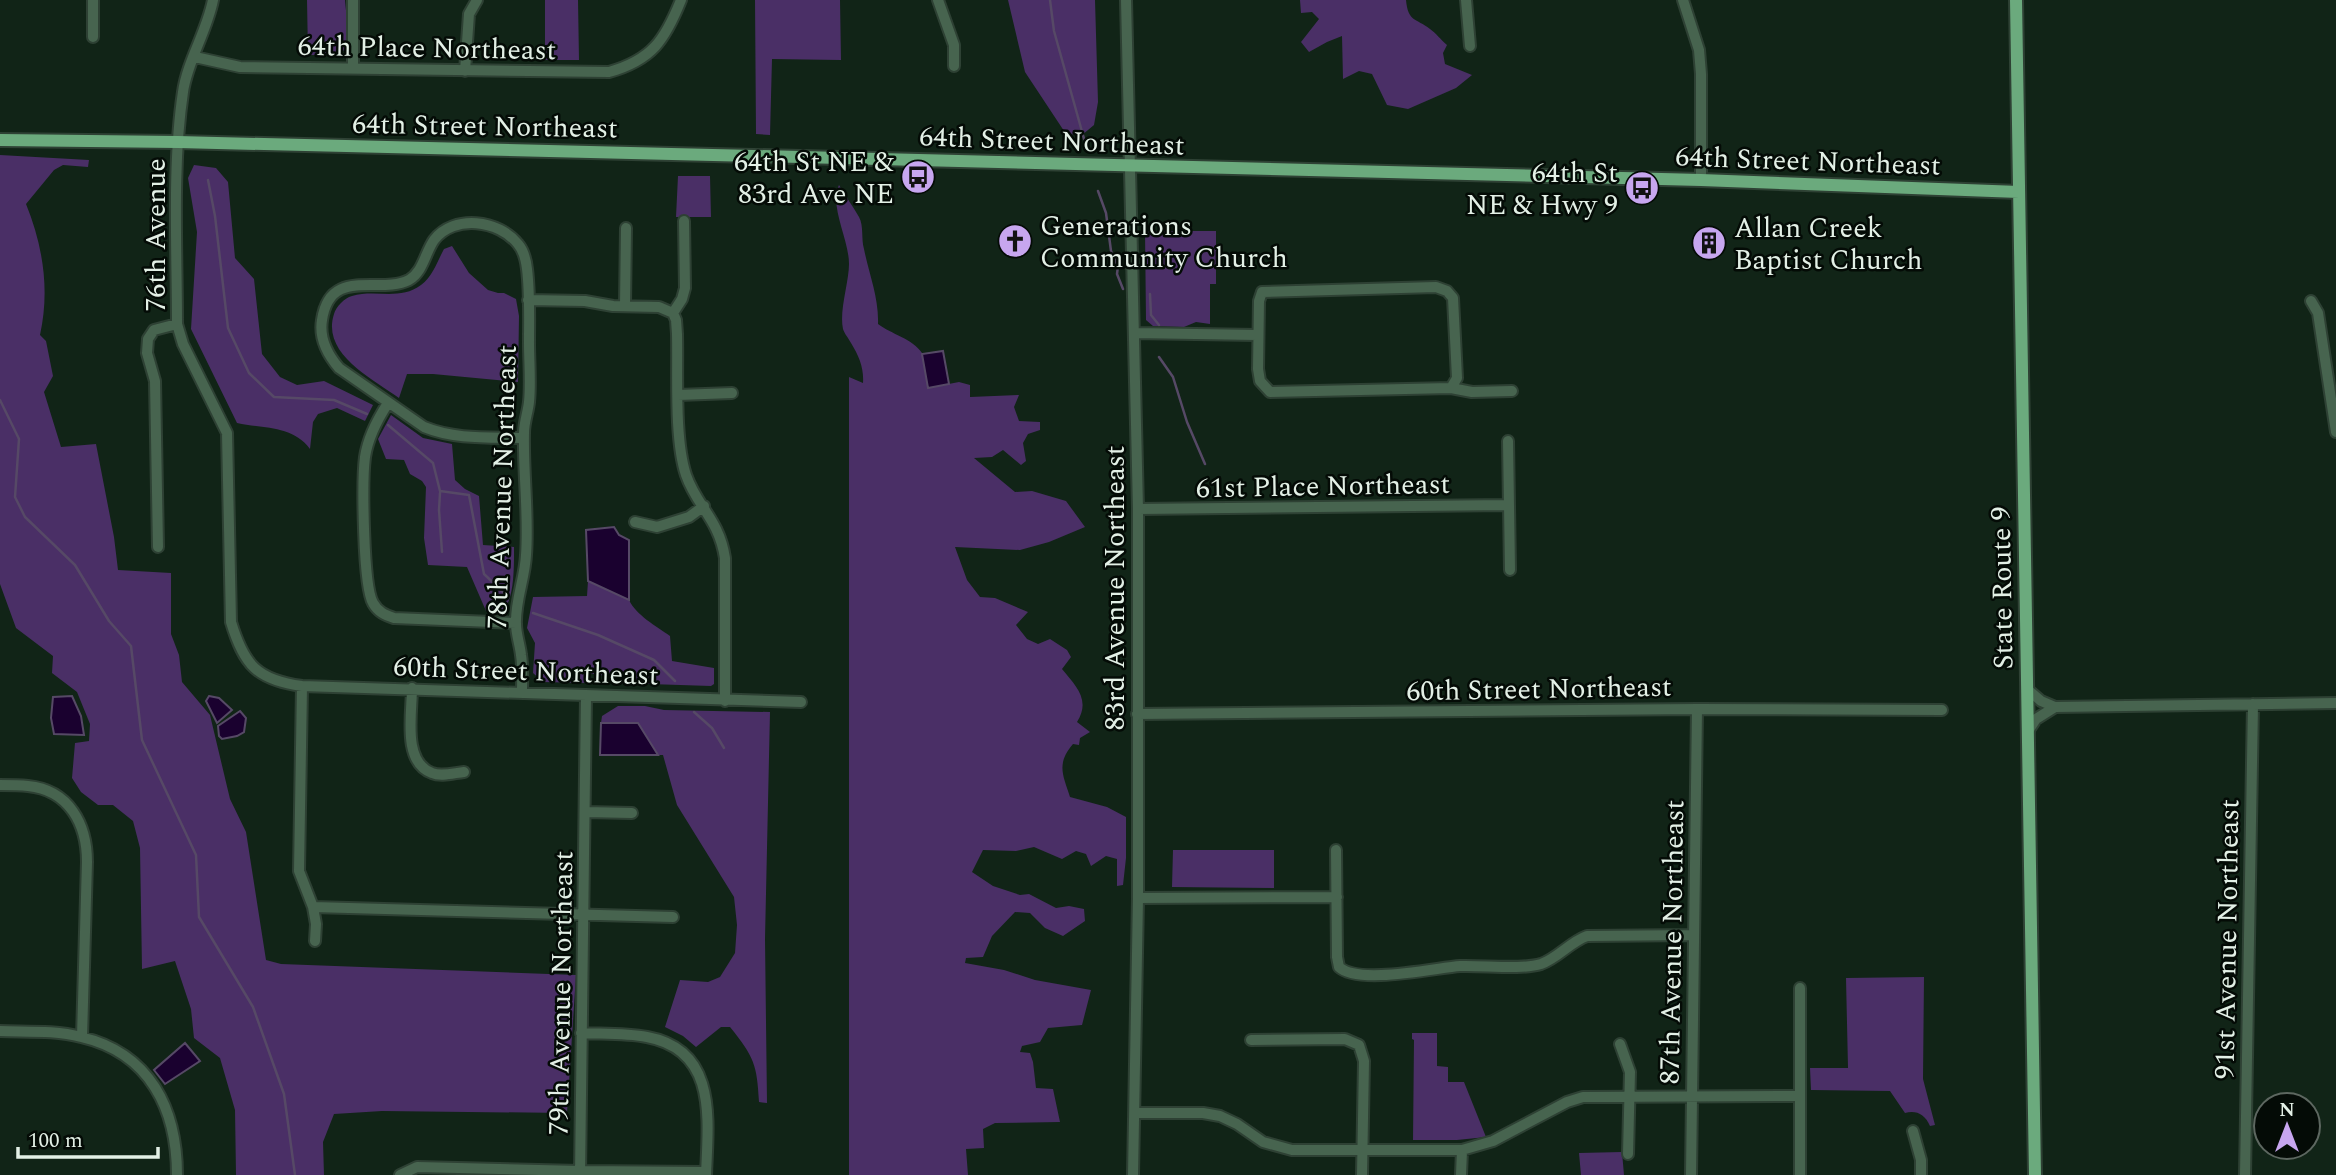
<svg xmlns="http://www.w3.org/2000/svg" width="2336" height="1175" font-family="Spectral,serif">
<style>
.green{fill:#4a2f66}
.water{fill:#1a012f;stroke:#564966;stroke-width:2}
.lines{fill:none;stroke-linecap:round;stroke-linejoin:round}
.stream{stroke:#564966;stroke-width:2.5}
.minor-casing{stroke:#2e4134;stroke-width:14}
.major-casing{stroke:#2e4134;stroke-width:16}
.minor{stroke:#47644f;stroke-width:10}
.major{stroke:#6baa7d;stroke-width:12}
.labels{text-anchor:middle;stroke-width:5;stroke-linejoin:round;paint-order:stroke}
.street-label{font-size:28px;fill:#e3f0e6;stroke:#040b06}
.poi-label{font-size:28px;fill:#e3f0e6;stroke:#040b06;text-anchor:end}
</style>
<rect width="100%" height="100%" fill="#112417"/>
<path class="green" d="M307,0H345C346,15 352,45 340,55H308Z
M545,0H578L579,60H545Z
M755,0H840L841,60L772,59L770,135L756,134Z
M1008,0H1095L1098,102L1094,125L1082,135L1066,134L1025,72Z
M1300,0H1406C1408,22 1416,18 1430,29C1436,33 1441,40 1447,45L1443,53L1445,64L1472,75L1456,88L1408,109L1387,105L1372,74L1359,71L1343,79L1342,36L1327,42L1309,52L1301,42L1319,19L1312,12L1301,13Z
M0,155L89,160L88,167L63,165L54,170L26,204C43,246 50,290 40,335L46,341L53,376L44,392L61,447L96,444L114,537L118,570L171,573V634L179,655L182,682L210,715L230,799L246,832L266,960L281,964L576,975L567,1113L382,1111L334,1114L323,1142L324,1175H236L235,1110L220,1058L194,1038L191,1009L175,961L142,969L140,848L133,821L113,805H98L81,792L72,778L75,743L89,741L90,724L77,692L52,673L53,656L16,628L0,584Z
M194,165L216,168L228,182L235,258L254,279L262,354L280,377L297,385L324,381L373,405L365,421L337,408L318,414L313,422L310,449C292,425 263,429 237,423L191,329L197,232L188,178Z
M678,176H710L711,217H676Z
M839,185C845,196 853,206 859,217C864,226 861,239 864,249C869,274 879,298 878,324C891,334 913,339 922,353C927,362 926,378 928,388L959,382L970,385V397L1019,395L1014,407L1019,421L1040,422V430L1028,434L1023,443L1026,461L1021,465L1003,450L992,457L974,458L1015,492L1032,491L1066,501L1085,527L1049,542L1020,550L955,547L967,580L980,597L995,598L1028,612L1016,625L1027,639L1038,644L1050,639L1067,650L1071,657L1062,669C1076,686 1091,700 1077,722L1090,732L1080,738L1079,745L1073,744C1056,764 1063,775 1070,797L1107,807L1126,817V858L1123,885L1117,886V859L1106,856L1091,866L1086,854L1076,851L1062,859L1034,847L1016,851L983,850L972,872L993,886L1020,895L1029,894L1056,908L1069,906L1084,909L1085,921L1063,936L1045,928L1030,913L1015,912L992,936L983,957L966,958L965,963L1004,970L1035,980L1091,990L1082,1025L1048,1028L1040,1042L1022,1046L1020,1052L1030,1053L1033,1062L1036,1088L1053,1089L1060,1122L995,1123L983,1129L984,1148L966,1149L968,1175H849V377L863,383C864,368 859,356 851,343C849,339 844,333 843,329C839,311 849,282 849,264C849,239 829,206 839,185Z
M1145,231H1216V284H1210V324L1196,322L1184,327L1153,326L1146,320Z
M452,246L469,273L488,290L498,293H504L516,299L519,316L518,382L433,374H407L399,398C373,379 321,354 334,314C336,307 344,298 352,296C375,289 400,301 421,285C433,276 437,262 444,249Z
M391,415L423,438L452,444L455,480L465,489L479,496L483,545L514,547C514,561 515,601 503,609C498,613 492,611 486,611L467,567L428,565L424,538L426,487L422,481L410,474L404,460L386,459L378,439Z
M588,581L629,600C636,615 656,626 670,636L672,661L714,668V684L711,686L618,683V678L588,673L587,683L543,682L533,673L535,643L527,628L533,597L587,596Z
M618,706H645L664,710L770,712L765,939L767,1103L759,1102C757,1064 754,1057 730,1027H721L696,1047L683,1036L665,1027L680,980L708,982L720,977L735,953L737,925L734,897L677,805L663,755H658L638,723H601L602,716Z
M1173,850H1274V888L1172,887Z
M1924,977L1923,1079L1935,1125L1930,1126C1925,1114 1916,1110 1905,1113L1890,1091L1811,1090L1810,1068H1848L1846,978Z
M1412,1033H1437V1066L1448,1067V1082H1464L1486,1137L1457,1140H1413L1414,1040L1412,1039Z
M1622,1152L1624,1175H1581L1579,1153Z"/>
<path class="water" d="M943,351L949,384L928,388L922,354Z
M614,527L619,535L629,540V600L588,581L586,530Z
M72,696L81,716L84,735L54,734L51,718L53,697Z
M209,696L219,698L232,710L217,723L206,701Z
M240,711L246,718L244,732L237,736L222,739L219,736L218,726Z
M601,723H638L658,755H600Z
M185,1043L200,1061L165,1084L154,1070Z"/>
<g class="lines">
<path class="stream" d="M1050,0L1054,31L1086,146
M208,180L215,216L228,328L249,373L274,397L334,400L367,414
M1098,191L1106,213L1111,251L1118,266L1117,274L1123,289
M1150,294L1151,315L1159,325
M1159,357L1173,377L1187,422L1205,464
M0,400L19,439L15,497L25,517L75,565L109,621L131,646L142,740L196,855L199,917L253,1007L284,1094L295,1175
M388,425L433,463L440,491L469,495L484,574L505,594
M440,493L439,510L442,552
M533,613L598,635L654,660L675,681
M694,712L712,728L724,748"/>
<g class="minor-casing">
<path id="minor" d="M93,0V37
M213,0C207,31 187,62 183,92C172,165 177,250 177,324L183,344L227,433L231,622C244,665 257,680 302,686L801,702
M353,0V69
M938,0L954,45V66
M1126,0L1138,509V898L1133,1175
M1466,0L1470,46
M1683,0L1699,50L1701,74V180
M195,57L240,67L609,72C652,60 665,40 681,0
M465,71L469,14L477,0
M684,221L685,288L682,299L673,313L676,320L677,334C678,373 674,439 686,475C697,507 719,519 725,558V701
M528,300L585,301L613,306L659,307L673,313
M2311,301L2318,313L2336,432
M625,306L626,228
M1134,333L1257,335
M1451,388L1457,378L1453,298L1447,291L1436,287L1262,292L1259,301L1258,369L1260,381L1270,392L1451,388L1472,392L1512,391
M678,395L732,393
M388,403C377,420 368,437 365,457C362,480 363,586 373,603C378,612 385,615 394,618L516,623
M1508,441L1510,570
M1138,509L1508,505
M635,522L657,527L689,517L704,506
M158,547L155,381L147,353L148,339L154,330L177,324
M302,686L299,871L313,907L316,924L315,941
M412,688C412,713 402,762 432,773C441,777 454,773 464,772
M2027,689L2041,701L2055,707L2336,703
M522,692C522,680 523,667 521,655C520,645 516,634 516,624C515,601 525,578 526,555C529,515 523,474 524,433C524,422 528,412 529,402C531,383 529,362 529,343C529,319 530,293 527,269C526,260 524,251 518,244C499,220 454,214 434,240C425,253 423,272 409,280C379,295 330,266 322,320C319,338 327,354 339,368L424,427C456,440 490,437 524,438
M1137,714L1697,709L1942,710
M2028,731L2036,719L2055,707
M0,785C9,785 19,785 28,786C69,790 87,824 87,862L82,1037
M585,812L632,813
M1336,850L1337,957L1339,967C1358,985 1435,968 1460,966C1483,965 1521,970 1541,964C1558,958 1570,942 1587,936L1694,935
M1138,898L1337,897
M313,907L673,917
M1800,988V1175
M0,1031C26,1032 55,1030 81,1037C150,1053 177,1109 177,1175
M581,1033C603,1034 626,1033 647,1037C718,1050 708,1120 706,1175
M1251,1040L1345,1039L1359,1045L1364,1061L1362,1175
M1620,1044L1630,1072L1628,1154
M1134,1113H1203L1220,1116L1237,1124L1263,1142L1292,1150H1462L1493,1141L1567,1102L1583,1097L1800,1096
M1913,1131L1921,1160V1175
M400,1175L417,1167L580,1171L706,1172
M580,1175L586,695
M1461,1175L1462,1150
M1691,1175L1697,709
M2245,1175L2253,704"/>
</g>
<g class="major-casing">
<path id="major" d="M2016,0L2035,1175
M0,140L178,142L840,158L1701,180L2019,192"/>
</g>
<use href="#minor" class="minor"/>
<use href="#major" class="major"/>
</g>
<defs>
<g id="bus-disc" transform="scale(1.75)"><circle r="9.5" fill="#c7a6ef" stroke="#040b06"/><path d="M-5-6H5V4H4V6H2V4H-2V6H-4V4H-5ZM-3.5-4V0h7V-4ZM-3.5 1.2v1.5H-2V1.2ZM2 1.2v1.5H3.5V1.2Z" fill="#111"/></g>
<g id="church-disc" transform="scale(1.75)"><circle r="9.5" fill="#c7a6ef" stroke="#040b06"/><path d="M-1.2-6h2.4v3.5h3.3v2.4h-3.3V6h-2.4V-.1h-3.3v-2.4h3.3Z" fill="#111"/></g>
<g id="building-disc" transform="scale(1.75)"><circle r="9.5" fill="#c7a6ef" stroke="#040b06"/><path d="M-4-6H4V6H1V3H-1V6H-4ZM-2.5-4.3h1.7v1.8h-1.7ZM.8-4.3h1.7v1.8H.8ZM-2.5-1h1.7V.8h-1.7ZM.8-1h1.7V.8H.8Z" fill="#111"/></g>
</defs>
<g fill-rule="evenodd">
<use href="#bus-disc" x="918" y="177"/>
<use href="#bus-disc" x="1642" y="188"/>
<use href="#church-disc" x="1015" y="241"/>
<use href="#building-disc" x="1709" y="243"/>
</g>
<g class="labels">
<g class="street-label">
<text transform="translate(427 47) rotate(1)" y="10">64th Place Northeast</text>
<text transform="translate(485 125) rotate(1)" y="10">64th Street Northeast</text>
<text transform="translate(1052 140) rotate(2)" y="10">64th Street Northeast</text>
<text transform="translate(1808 160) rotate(2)" y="10">64th Street Northeast</text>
<text transform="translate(155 235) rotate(-90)" y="10">76th Avenue</text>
<text transform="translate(1323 485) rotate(-1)" y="10">61st Place Northeast</text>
<text transform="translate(501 487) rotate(-88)" y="10">78th Avenue Northeast</text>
<text transform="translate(1114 588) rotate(-90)" y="10">83rd Avenue Northeast</text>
<text transform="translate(2001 588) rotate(-91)" y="10">State Route 9</text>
<text transform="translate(526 670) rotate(2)" y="10">60th Street Northeast</text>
<text transform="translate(1539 688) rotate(-1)" y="10">60th Street Northeast</text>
<text transform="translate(2226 939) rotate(-89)" y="10">91st Avenue Northeast</text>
<text transform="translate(1671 942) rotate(-89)" y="10">87th Avenue Northeast</text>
<text transform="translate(560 993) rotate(-89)" y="10">79th Avenue Northeast</text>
</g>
<g class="poi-label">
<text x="894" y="171">64th St NE &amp;<tspan x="894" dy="32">83rd Ave NE</tspan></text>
<text x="1618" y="182">64th St<tspan x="1618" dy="32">NE &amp; Hwy 9</tspan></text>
<text x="1040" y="235" text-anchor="start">Generations<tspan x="1040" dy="32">Community Church</tspan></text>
<text x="1734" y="237" text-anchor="start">Allan Creek<tspan x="1734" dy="32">Baptist Church</tspan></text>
</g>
</g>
<g transform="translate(2287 1126)"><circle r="33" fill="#040b06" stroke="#5d6760" stroke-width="2"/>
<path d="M0-5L12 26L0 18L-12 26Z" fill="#c7a6ef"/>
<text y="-10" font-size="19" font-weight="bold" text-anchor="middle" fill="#e3f0e6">N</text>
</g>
<path d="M18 1147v10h140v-10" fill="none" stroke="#e3f0e6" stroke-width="3.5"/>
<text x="28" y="1147" font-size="21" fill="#e3f0e6" stroke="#040b06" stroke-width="5" paint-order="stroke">100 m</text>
</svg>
